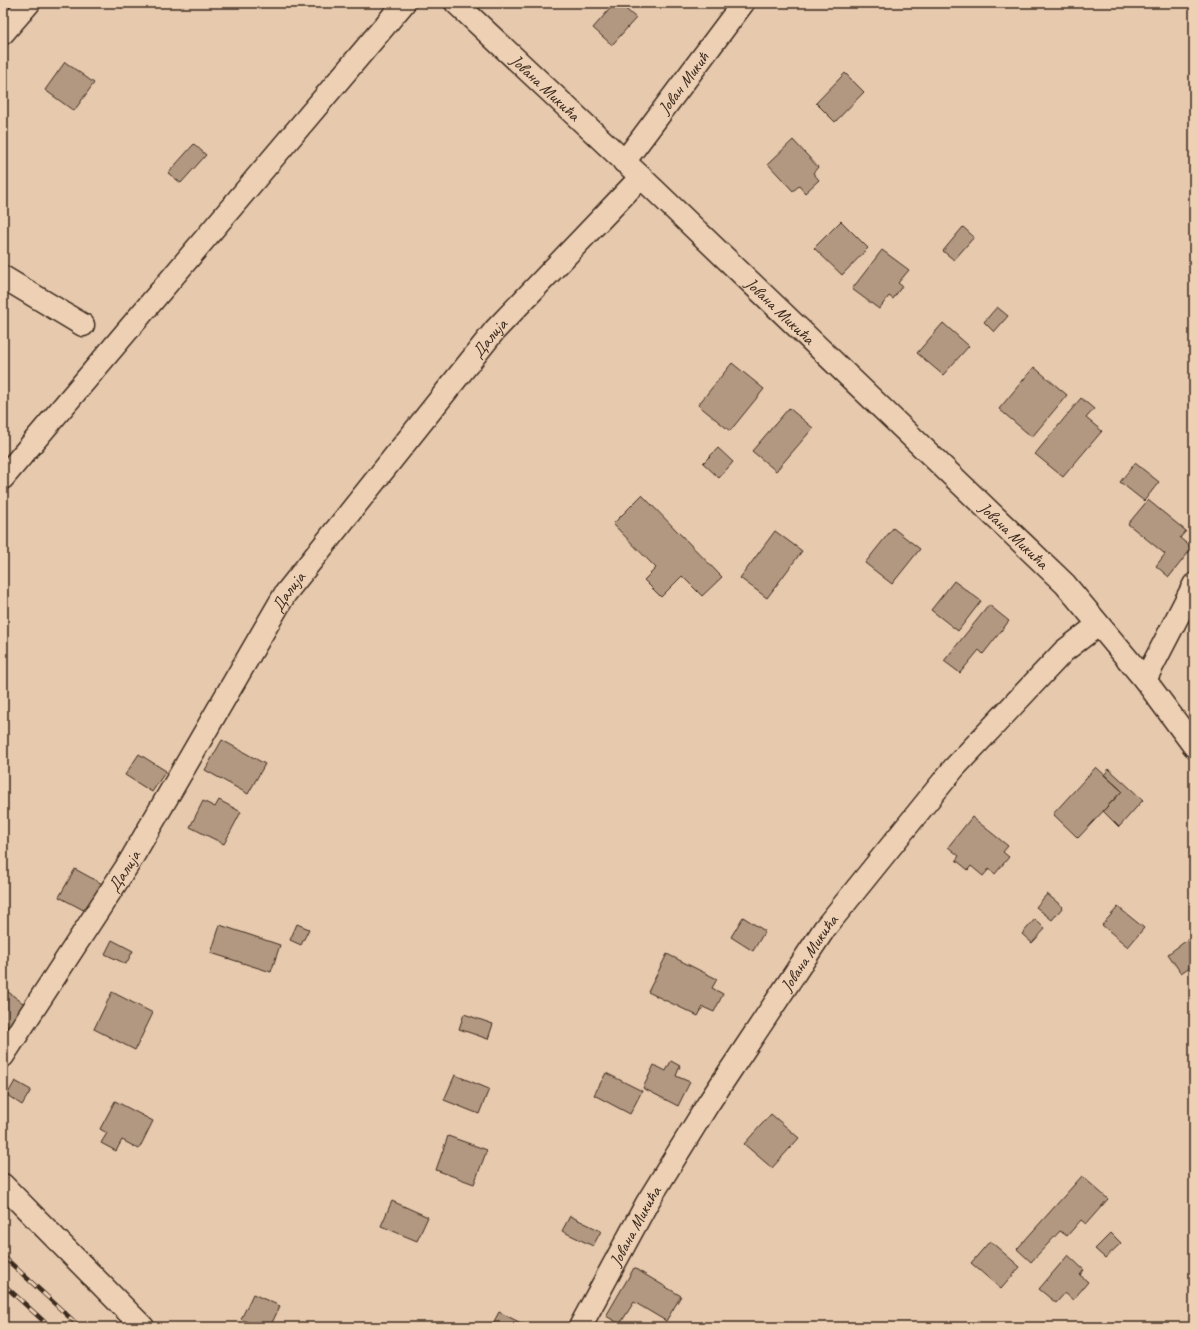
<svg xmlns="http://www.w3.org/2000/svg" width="1197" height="1330" font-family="Caveat,sans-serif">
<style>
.building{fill:#b29881;stroke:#3b2a1e}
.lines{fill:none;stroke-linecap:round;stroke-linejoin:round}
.minor-casing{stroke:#3b2a1e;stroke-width:25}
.minor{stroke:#eed0b4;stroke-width:22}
.rail-casing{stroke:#3b2a1e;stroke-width:4.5}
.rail{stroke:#eed0b4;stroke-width:3;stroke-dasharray:9;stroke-linecap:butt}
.labels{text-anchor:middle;stroke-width:3;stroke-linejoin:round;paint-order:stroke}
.street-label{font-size:17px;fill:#3b2a1e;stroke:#eed0b4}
</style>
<rect width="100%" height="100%" fill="#e7c9ae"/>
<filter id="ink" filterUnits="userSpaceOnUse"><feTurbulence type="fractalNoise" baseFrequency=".025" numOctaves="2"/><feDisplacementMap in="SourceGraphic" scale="8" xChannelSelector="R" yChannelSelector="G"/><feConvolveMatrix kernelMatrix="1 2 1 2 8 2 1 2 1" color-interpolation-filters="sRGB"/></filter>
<g filter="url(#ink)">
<path class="building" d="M116,3H129L124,9Z
M615,3H619L636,18L612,45L593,28Z
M65,62L94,83L74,111L45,90Z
M845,73L864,92L835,122L816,103Z
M793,140L818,167L813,173L819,180L805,193L799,186L793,191L768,164Z
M194,144L206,155L181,183L168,173Z
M841,221L868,248L842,275L814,248Z
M963,227L974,237L954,260L943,251Z
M882,250L909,270L898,283L902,286L893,299L889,296L879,309L852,289Z
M997,307L1008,316L994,332L984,322Z
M943,323L969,346L943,375L917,353Z
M732,363L764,389L730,431L698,405Z
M1034,367L1067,395L1032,437L999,409Z
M1081,398L1094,409L1086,418L1102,431L1063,477L1035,454Z
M789,408L813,428L776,471L752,451Z
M718,448L733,462L719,478L703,463Z
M1135,463L1159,482L1144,501L1120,482Z
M642,495L722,577L702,596L682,576L661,597L644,580L656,568L613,524Z
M1148,500L1186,531L1180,538L1192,548L1169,577L1156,566L1165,554L1128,524Z
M893,528L920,549L892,584L865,563Z
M775,531L802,551L767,598L740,578Z
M954,581L981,601L958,631L931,610Z
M989,605L1009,621L983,654L979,650L960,673L944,661Z
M222,740L265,764L248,794L205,770Z
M139,754L166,771L152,792L125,775Z
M1096,767L1122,791L1078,838L1053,814Z
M1109,769L1143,800L1119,827L1103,811L1122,791L1104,775Z
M219,800L241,812L224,844L190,827L203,801L215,807Z
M972,817L1008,846L1003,852L1009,857L995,874L989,869L983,876L971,866L968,870L956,860L959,856L948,847Z
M75,869L106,886L91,914L59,897Z
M1047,894L1063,907L1052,920L1036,907Z
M1118,907L1144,928L1128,947L1102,925Z
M743,917L765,931L753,951L731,937Z
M1035,919L1045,929L1032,943L1022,934Z
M297,924L309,929L301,945L290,940Z
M220,925L280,945L271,972L211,953Z
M1194,935V964L1181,973L1168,954Z
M112,940L133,951L126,964L105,954Z
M667,954L717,979L712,988L723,994L714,1012L703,1007L698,1016L648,992Z
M3,988L31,1009L3,1037Z
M112,992L153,1013L135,1050L94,1029Z
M464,1014L493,1024L488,1039L459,1029Z
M671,1061L680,1066L676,1076L690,1082L678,1106L643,1088L654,1065L666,1071Z
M606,1073L642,1091L630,1114L594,1095Z
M455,1075L489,1089L479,1114L444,1100Z
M15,1081L31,1090L22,1105L7,1095Z
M115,1101L153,1121L139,1149L122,1140L116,1151L101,1143L107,1133L100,1129Z
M771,1114L799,1138L772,1168L744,1144Z
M448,1136L487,1150L474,1184L436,1170Z
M1082,1176L1108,1199L1086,1224L1081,1220L1067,1236L1060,1231L1031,1262L1017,1249Z
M392,1201L428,1217L417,1241L381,1226Z
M570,1216L601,1231L593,1246L562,1231Z
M1111,1233L1121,1243L1105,1258L1095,1249Z
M990,1241L1020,1267L1001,1289L971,1263Z
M1068,1255L1084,1270L1080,1275L1088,1282L1073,1300L1065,1293L1056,1303L1039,1289Z
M634,1268L681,1296L666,1321L634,1302L620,1324L606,1316Z
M253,1294L280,1306L270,1327H258L241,1319Z
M499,1312L529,1327H491Z"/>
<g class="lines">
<g class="minor-casing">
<g id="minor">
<path id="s1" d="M456,3L641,177L1065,584L1145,680L1194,746"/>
<path d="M3,33L29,3"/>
<path id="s2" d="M624,162L743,3"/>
<path d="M3,277L83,325"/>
<path d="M3,478L404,3"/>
<path d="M1145,680L1194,585"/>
<path id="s3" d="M3,1056L129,863L285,594L495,330L641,177"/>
<path d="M3,1185L143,1327"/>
<path id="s4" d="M580,1327L647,1203L708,1104L825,928L954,768L1064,651L1098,625"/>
</g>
</g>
<use href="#minor" class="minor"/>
<g class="rail-casing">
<path id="rail" d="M3,1256L80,1327
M3,1284L50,1327"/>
</g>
<use href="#rail" class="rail"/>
</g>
</g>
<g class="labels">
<g class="street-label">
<text dy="6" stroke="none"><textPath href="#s2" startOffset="99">Јован Микић</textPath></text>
<text dy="6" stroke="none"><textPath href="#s1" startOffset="123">Јована Микића</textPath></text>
<text dy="6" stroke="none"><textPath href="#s1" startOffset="447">Јована Микића</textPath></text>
<text dy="6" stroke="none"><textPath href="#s3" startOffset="869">Далија</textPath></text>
<text dy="6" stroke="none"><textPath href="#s1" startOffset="771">Јована Микића</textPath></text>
<text dy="6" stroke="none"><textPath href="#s3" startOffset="545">Далија</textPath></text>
<text dy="6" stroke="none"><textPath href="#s3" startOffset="221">Далија</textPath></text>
<text dy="6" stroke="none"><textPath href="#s4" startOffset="439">Јована Микића</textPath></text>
<text dy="6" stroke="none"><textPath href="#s4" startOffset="115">Јована Микића</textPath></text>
</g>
</g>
<rect width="1197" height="1330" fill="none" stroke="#eed0b4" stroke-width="16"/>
<rect x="8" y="8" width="1181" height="1314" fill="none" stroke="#3b2a1e" stroke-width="1.5" filter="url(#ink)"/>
</svg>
